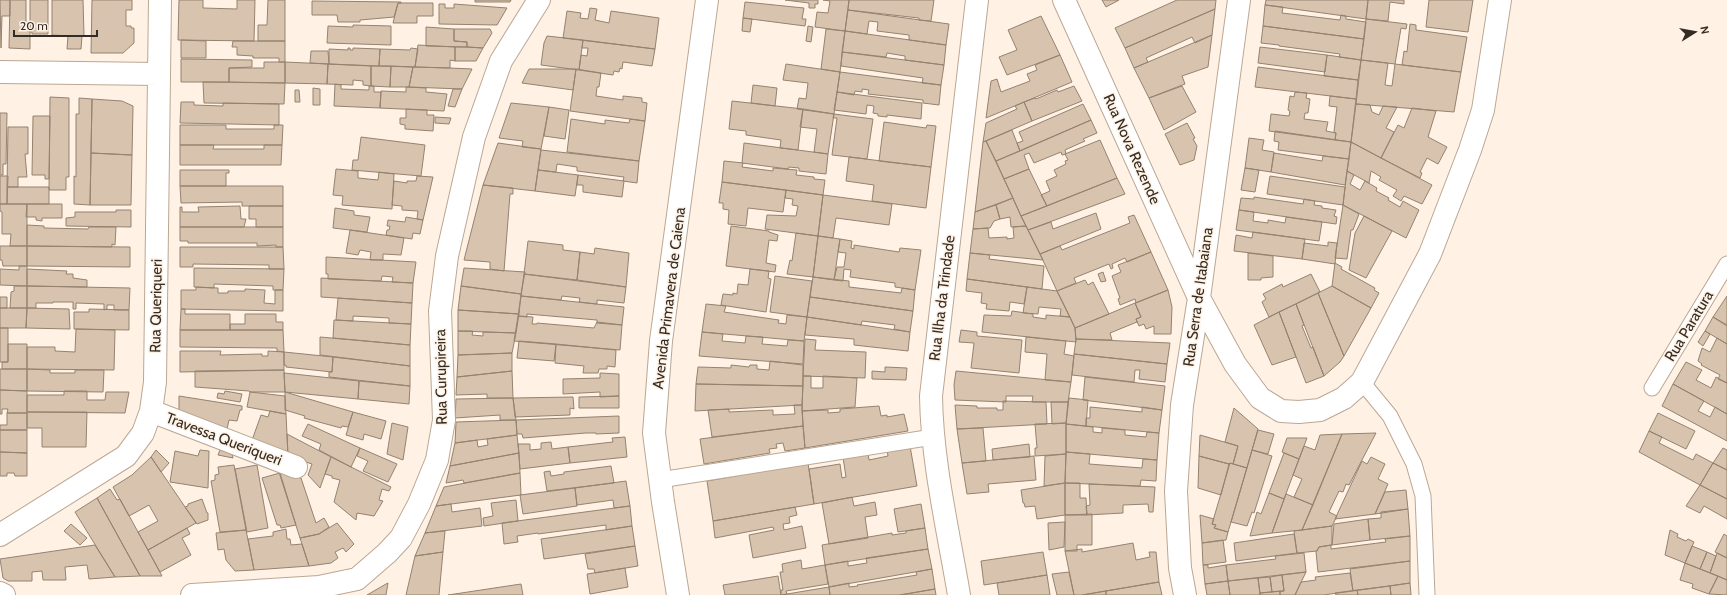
<svg xmlns="http://www.w3.org/2000/svg" width="1727" height="595" font-family="Cabin,sans-serif">
<style>
.building{fill:#d7c3ae;stroke:#95826f}
.lines{fill:none;stroke-linecap:round;stroke-linejoin:round}
.lane-casing{stroke:#bba793;stroke-width:17}
.street-casing{stroke:#bba793;stroke-width:24}
.lane{stroke:#fff;stroke-width:15}
.street{stroke:#fff;stroke-width:22}
.labels{text-anchor:middle;stroke-width:3;stroke-linejoin:round;paint-order:stroke}
.street-label{font-size:15px;fill:#332c24;stroke:#fff2e5}
</style>
<rect width="100%" height="100%" fill="#fff2e5"/>
<path class="building" d="M0,0H10V16H2L1,48Z
M10,0H26V23H24V29H30V49L9,48Z
M30,0H48V34H32V32H30Z
M52,0H83L84,36H82L81,49H67L68,36L52,35Z
M92,0H132V10H126V26H131V28H134V43L123,53H91Z
M179,0H203V8L237,9V0H255L254,41L178,40Z
M268,0H285V41H258V25H267Z
M475,0H511L510,2H475Z
M785,0H818V4H815V8H809V3Z
M823,0H849L845,31L815,27L817,12L828,13L830,1Z
M849,0H934L931,21L919,20V18L848,10Z
M1102,0H1119L1106,7Z
M1177,0H1216L1215,9L1125,48L1115,28Z
M1266,0H1368L1366,19L1265,5Z
M1368,0H1404V4L1390,2L1388,21L1366,19Z
M1429,0H1473L1468,32L1426,27Z
M312,1L401,2V3H398L394,17L360,20V22H338L337,15H312Z
M745,2L804,8L802,19H806L805,26L743,18Z
M398,3H433V16H417V23H393Z
M439,4H445V8H454V4L507,8L497,25L439,24Z
M1265,5L1283,7L1282,13L1340,20L1341,15L1346,16V19L1366,22L1364,39L1263,26Z
M590,8L597,9L595,20L609,23L611,11L659,18L655,49L563,38L567,11L581,13L580,18L588,19Z
M1215,9L1212,35L1195,43L1192,37L1146,58L1148,62L1134,68L1125,48Z
M848,10L949,24L946,45L909,40V35L877,31L878,22L869,21L867,34L845,31Z
M1041,16L1060,55L1007,75L999,57L1017,50L1008,30Z
M743,18L752,19L750,32L742,31Z
M1366,19L1407,24L1406,29L1401,28L1395,64L1361,60Z
M1410,24L1416,25V30L1467,37L1461,72L1402,65L1404,51L1407,52Z
M353,25L391,26V45L327,43L328,26L353,27Z
M808,26L813,27L811,42L806,41Z
M1263,26L1364,39L1361,60L1339,57L1340,54L1279,46V45L1261,43Z
M426,27L454,29V41L467,42V47L426,46Z
M454,29H490L492,33L483,48L467,47V42L454,41Z
M826,29L845,31L840,72L821,69Z
M845,31L946,45L944,65L905,60V56L887,53L886,57L842,52Z
M1212,35L1208,67L1182,76L1185,84L1149,98L1134,68Z
M547,36L583,40L579,70L541,65L544,43Z
M181,40L206,41V58H181Z
M583,40L655,49L652,66L623,62L622,69L620,68L619,72L614,71L613,75L579,70L581,55L587,56L588,48H582Z
M233,41H285V62H279V58H253V56L237,55V47H232Z
M418,45L455,47V61L450,60V68L415,67Z
M455,47H467L483,48L476,61H455Z
M1260,47L1327,55L1325,72L1258,63Z
M348,48H350V50H353V48L380,49L379,66L329,64V49L348,50Z
M411,48L418,49L415,67L379,66L380,49L410,50Z
M311,51H328L329,64L310,63Z
M842,52L944,65L941,85L922,83L923,78L841,66Z
M1060,55L1072,82L986,118L991,81L997,79L1001,92L1030,81L1027,74L1037,70L1035,65Z
M1327,55L1361,60L1358,80L1324,76Z
M181,59L252,60V67L229,68V82H181Z
M1361,60L1388,63L1385,85L1392,86L1395,64L1461,72L1454,112L1356,104Z
M264,62H285V83L229,82V68H264Z
M285,62L328,64L327,84L285,83Z
M328,64L371,66V86L363,85V81L353,80V85L327,84Z
M786,64L840,72L834,114L797,109L799,98L806,99L808,83L783,80Z
M371,66H391L390,87L371,86Z
M391,66L413,67L409,87H390Z
M413,67L450,68L472,69L462,89L409,87Z
M1258,67L1358,80L1356,99L1255,87Z
M529,69H576L573,90L522,83Z
M576,69L601,73L599,87H597L596,96L623,100V96L642,98V102L647,103L645,121L570,111Z
M840,72L941,85L939,105L923,103V100L868,94L869,90L862,89V92L855,91L854,95L837,92Z
M203,82L285,83L284,104L204,103Z
M335,84L341,85V89L369,90V86H374V92H381L380,108L334,106Z
M753,85L777,88L775,106L751,103Z
M1074,86L1082,101L1032,121L1024,102L1035,98L1036,99L1057,90L1058,92Z
M1182,86L1196,112L1164,130L1149,98Z
M406,87L426,88V92L447,94L444,111L380,108L381,91L406,92Z
M313,88L320,89V105H313Z
M453,89H462L455,107L448,106Z
M295,90H299L300,102H295Z
M837,92L922,103L921,119L887,115V117L878,116V114L873,113L874,106L867,105L866,114L834,110Z
M1295,92L1307,93L1306,98L1310,99L1308,113H1305L1304,119L1328,122L1326,131L1336,133L1335,140L1269,131L1271,114L1289,116L1290,111L1288,110L1290,96L1294,97Z
M1330,96L1356,99L1351,142L1335,140L1336,133L1334,132L1337,107L1329,106Z
M50,97L69,98V177H66V190H49Z
M79,98L92,99L90,205L74,204V176L76,177V114H79Z
M92,99L122,101L133,106L132,155L91,153Z
M732,101L803,109L798,150L780,148L781,140L746,135V131L729,129Z
M181,102H194V105L223,106V103L279,104V125L180,123Z
M1024,102L1032,121L983,142L986,123L1017,109L1015,106Z
M511,103L549,107L541,149L522,147L523,141L499,138Z
M1083,104L1091,120L1020,151L1017,143L1023,141L1019,132Z
M1356,104L1370,105L1372,112L1379,115L1383,106L1397,107L1386,128L1394,132L1381,158L1351,142Z
M549,107L569,110L565,139L544,136Z
M1412,108L1436,111L1428,137L1447,147L1438,164L1427,158L1420,172L1422,173L1420,178L1381,158L1398,125L1404,128Z
M406,109L427,110V115H434L433,131L405,129V125L400,124V118H406Z
M803,109L834,114L828,154L814,152L817,129L800,127Z
M0,113H7L6,164H3V175H0Z
M834,114L873,119L867,159L832,155L837,118H833Z
M33,116H50L49,179H45V175H32Z
M435,117L451,118L449,124L435,123Z
M571,119L605,124V120L629,123L630,119L645,121L639,161L567,152Z
M1091,120L1097,133L1083,139L1085,141L1065,150L1066,154L1062,155L1061,152L1034,163L1029,153L1024,155L1029,169L1004,179L996,161Z
M884,122L926,128L927,125L936,126L931,167L879,161Z
M1187,123L1195,138L1193,139L1197,146L1194,160L1180,165L1165,134Z
M180,125H226V129H274V125H283L282,145H180Z
M8,127H28V154H25L27,177H18V187H7Z
M1012,130L1020,151L996,161L986,141Z
M1275,131L1351,142L1349,159L1278,150L1279,142L1274,141Z
M361,137L425,145L421,176L352,170L353,160H358Z
M1249,138L1264,140L1262,150L1274,152L1271,172L1245,168Z
M1100,140L1117,178L1047,206L1041,195L1050,191L1046,181L1057,176L1054,170L1066,164L1065,161L1068,160L1065,154Z
M986,141L1013,198L975,212L983,142Z
M1351,142L1432,185L1422,204L1404,196L1401,201L1393,196L1397,190L1379,180L1381,177L1371,171L1369,183L1347,171Z
M498,143L541,149L535,191L483,185Z
M744,143L828,154L826,174L799,171V168L789,167L788,169L742,163Z
M180,145H214L213,149H264V145H282L281,165H180Z
M541,150L639,161L637,183L623,181L624,177L577,171V167L557,164L556,172L538,170Z
M91,153L132,155L131,205H90Z
M1274,153L1322,161L1323,156L1349,159L1345,185L1271,172Z
M849,157L931,167L926,208L872,201L874,185L846,181Z
M724,161L743,163L742,167L773,171V168L797,170L796,175L814,177V179L825,180L823,195L722,182Z
M1245,168L1259,170L1255,192L1241,190Z
M336,169L358,171V178L378,180L379,172L394,174L392,209L342,205L343,196L333,195Z
M1029,169L1047,206L1021,216L1004,179Z
M180,170H229V173H226V186H180Z
M538,170L578,175L575,196L535,191Z
M1347,171L1354,175L1350,184L1360,190L1365,181L1377,188L1376,191L1389,198L1388,200L1400,207L1403,201L1419,210L1406,238L1343,205Z
M578,175L624,181L622,197L583,192V185H577Z
M0,176H8L7,204H0Z
M417,176L433,177L423,220L417,219L418,211L402,210V206L392,205L394,181L407,183V181H416Z
M1270,176L1345,187L1343,205L1267,194Z
M1117,178L1125,194L1028,230L1021,216Z
M722,182L786,190L783,212L748,208L746,226L728,224L729,210L723,209V203H719Z
M483,185L513,188V194H510L504,271L490,269V262L464,260Z
M180,186H283V206H242V202L181,203Z
M7,187H49V204H7Z
M786,190L823,195L818,236L765,229L767,215L796,216L798,206L792,205L793,199L785,198Z
M823,195L892,204L889,225L836,218L833,238L818,236Z
M1254,197L1303,204L1304,199L1315,201L1314,205L1322,206V208L1336,210L1334,216L1337,217L1336,224L1239,210L1241,198L1254,199Z
M1013,198L1021,216L1026,226L1011,227L1010,217L1000,219L996,205Z
M0,204H27V246H10L11,234H2V212L0,211Z
M27,204H62V218H42V221L36,220V217H26Z
M996,205L1000,219L994,221L990,228L973,229L975,212Z
M1343,205L1359,214L1353,230H1351L1347,259L1335,258Z
M240,206L241,219H246L244,227H180V207H182V212H199L198,207Z
M249,206H283V227H256V219H249Z
M335,208L354,211V215L370,217L367,232L333,228Z
M116,210H131V227L66,226V218L75,217V212H116Z
M1239,210L1254,212L1253,221L1268,223V220L1285,223L1286,217L1322,222L1319,241L1236,230Z
M1096,213L1101,229L1040,254L1028,230L1051,222L1053,229Z
M1134,215L1151,252L1127,262L1125,258L1112,264L1113,268L1111,269L1109,264L1074,278L1076,283L1057,291L1040,254L1060,246L1062,250L1130,223L1128,217Z
M1364,216L1392,231L1366,278L1349,270L1355,233Z
M406,217L423,220L420,234L413,233L412,239L386,235L387,230H389L390,226H387L388,220L405,222Z
M27,225L44,226V228L88,229L89,227H116L115,245L112,244V247L27,246Z
M731,226L769,231V232L778,235L777,241L769,240L766,263L776,265L775,272L726,266Z
M1026,226L1043,260L970,253L973,229L988,228L989,238L1007,237V239L1014,238L1013,227Z
M180,227H283V247H276V245L257,246V243H188V241H180Z
M350,230L404,238L401,255L383,254V260H370L371,252L360,250L358,255L346,253Z
M1253,232L1305,239L1302,259L1234,251L1236,235L1252,238Z
M796,233L818,236L813,277L787,274L790,260L792,261Z
M818,236L840,239L834,280L813,277Z
M840,239L852,241L851,248L854,249V245L899,252L900,248L921,250L915,290L895,287V283L850,277L851,270L844,269L843,281L834,280L837,267H844L846,253L838,252Z
M528,241L563,245V250L580,252L577,280L524,274Z
M1328,242L1337,243L1335,264L1302,259L1304,243L1328,246Z
M0,246H27V266H3L2,260H0Z
M27,246L130,247V267L27,266Z
M180,247H283L284,269H269V265L193,264V267H180Z
M595,248L629,253L626,287L577,280L580,252L594,254Z
M1151,252L1168,290L1136,303L1135,299L1120,305L1118,299L1120,298L1112,276L1121,272L1118,265Z
M970,253L990,255L989,259L1044,266L1042,289L967,279Z
M1248,253L1273,256V277L1261,278V280H1248Z
M326,257L416,262L413,283L392,282L393,277L382,276L381,281L328,279V274H326Z
M1335,263L1342,267L1341,269L1375,288L1374,290L1379,293L1371,308L1332,286Z
M19,266H27V286L0,285V269L19,270Z
M194,268L284,269L283,290H273V286L214,284V288L194,287Z
M464,268L525,272L521,294L461,286Z
M27,269L67,271L66,274H73V278L87,280V287L27,286Z
M750,269L769,271L768,278L771,279L766,312L721,305L723,294L733,295V293L737,294L738,284L748,285Z
M1103,272L1106,281L1101,282L1098,274Z
M524,274L626,287L624,303L597,300V304L579,302L580,298L562,296L561,300L521,296Z
M1311,274L1320,292L1269,317L1262,302L1266,299L1263,294L1282,284L1283,287Z
M775,276L812,281L807,317L770,312Z
M813,277L849,281V287L901,293L902,288L915,290L913,311L810,297Z
M321,278L413,283L412,303L321,297Z
M967,279L1027,287L1024,304L1010,302L1009,311L986,309L987,304L981,303L982,293L966,291Z
M1085,280L1088,285L1093,282L1109,314L1075,328L1057,291Z
M14,286H27V308H10L11,292L14,291Z
M27,286L130,288L129,310H114V305H107V309L104,310V304L76,303V309H73V302H53V303H36V308H27Z
M461,286L521,294L519,314L458,310Z
M1332,286L1371,308L1344,356L1318,293Z
M196,287L218,288V293H228V291H245V289L265,290L264,303L275,304V290H283V311L181,309V290H196Z
M1027,287L1057,291L1070,317L1060,316L1061,309L1039,307L1038,314L1023,313Z
M1168,290L1172,307L1171,334H1154V326L1146,329L1144,324L1139,326L1136,319L1141,317L1135,303Z
M1318,293L1344,356L1340,362L1324,376L1296,304Z
M521,296L624,307L622,325L597,323V320L527,314V317L518,316Z
M1727,296V325L1713,317Z
M0,297H7V308H0Z
M810,297L913,311L910,332L894,329L895,325L862,321L861,325L807,317Z
M338,298L412,303L411,324L389,323V318L353,316V321L336,320Z
M1135,303L1141,317L1136,319L1137,322L1110,333L1112,340L1076,339L1075,328Z
M706,304L726,306L724,312L779,320L778,323L786,324L787,315L807,317L804,341L702,332Z
M1296,304L1304,325L1302,326L1311,348L1313,347L1324,376L1306,383L1279,312Z
M0,308H27L26,328H0Z
M27,308L69,309L70,329L26,328Z
M89,309L129,310V330L74,329V312H89Z
M181,309H185V314H230V330H180Z
M458,310L519,314L516,333L458,331Z
M1012,311L1033,314V317L1046,319V315L1070,317L1075,328L1076,342L982,332L984,315L1011,316Z
M1279,312L1296,357L1272,365L1254,325Z
M245,314H276V322H283V330H230V324H245Z
M518,316L533,317L532,324H537V323L594,328L597,322L622,325L620,350L514,341Z
M807,317L910,332L908,351L854,345V339L805,335Z
M1713,317L1727,326V344L1705,331Z
M334,320L411,324L410,345L333,338Z
M0,328H8V362H0Z
M76,329L115,330L114,370L27,369V347H55V351L75,352Z
M180,330H283L284,352L277,351V348L180,347Z
M961,330L977,332V336L1022,340L1019,373L971,368L974,343L959,342Z
M458,331H473L472,335L483,336V332L516,333L512,353L458,355Z
M1705,331L1710,334L1703,346L1698,342Z
M702,332L723,334L722,341L745,343L746,336L763,337L762,344L787,346L788,340L804,341L803,364L699,356Z
M320,337L410,345V366L320,355Z
M1026,337L1066,341L1064,354L1074,356L1071,382L1045,380L1047,354L1025,352Z
M1717,338L1727,344V383L1718,379L1720,375L1701,365L1702,364L1698,361L1702,348L1710,352Z
M805,339L816,340L815,350L866,352L865,378L803,376Z
M1076,339L1170,343L1167,364L1074,354Z
M519,341L556,344L554,361L517,358Z
M8,344H27V369H2V362H8Z
M556,344L616,350L615,367L607,366V369H599L598,373H583L584,366L555,363Z
M180,351H221L220,355L262,354V356H268V351L284,352V370L180,372Z
M284,352L333,357L332,372L286,367V365H284Z
M512,353V371L457,377L458,355Z
M1074,354L1167,364L1165,382L1139,379L1140,370H1135L1134,382L1072,375Z
M333,357L410,366V386L329,377V372H332Z
M770,361L803,365V386L696,384L698,367L731,368V365L749,367L750,365H757V369L769,370Z
M1686,362L1702,370L1696,380L1711,388L1716,377L1727,383V414L1673,384Z
M885,367L907,368L906,380L872,379V371L885,372Z
M0,369H27V391L0,390Z
M27,369L50,370V373H75V370H104L103,392L27,391Z
M284,370L285,392H250L249,391L195,387V371Z
M512,371L513,398H487V394L456,395L457,377Z
M956,371L1071,382L1068,402H1032L1033,396H1006V402L955,400L954,385Z
M284,373L359,381L358,399L285,392Z
M600,373L619,374V396L600,397V392L563,394V379L600,378Z
M803,376H811V388H823V376L857,378L855,407L802,411Z
M1085,377L1165,386L1162,410L1083,400Z
M359,381L410,386L409,404L358,399Z
M696,384L803,386L802,405L695,411Z
M1673,384L1704,401L1698,411L1710,417L1715,407L1727,414V441L1662,406Z
M0,390L27,391V413H7L8,409H2V414H0Z
M64,391H87V400H105L106,392H129L125,413L27,412V395H64Z
M225,391L242,394L240,402L217,398L218,393L224,394Z
M250,392L285,396L286,414L247,407Z
M285,392L353,412L348,427L342,426L341,428L304,418L305,416L285,410Z
M179,396L242,406V410H240L237,421L229,420L227,429L179,419Z
M619,396V408H579V397Z
M573,397L574,409L570,408V415L515,417L513,398Z
M513,398L516,420H500V415L455,418L456,399Z
M1069,398L1088,400L1086,426L1066,424Z
M1003,401L1046,402L1047,424L957,429L955,405L977,406V408H997V410H1003Z
M1051,402H1068L1066,423L1052,424Z
M794,405H802L803,426L712,437L708,410L729,409V412L773,410V415L795,414Z
M879,406L881,416L887,415V417L904,414L908,431L805,448L802,411L828,410V413L840,412V409Z
M1090,407L1142,412V407L1162,410L1159,433L1086,426V418H1090Z
M1234,408L1258,429L1247,468L1233,464L1238,446L1225,442Z
M270,411L286,414L288,456L251,443L261,415L268,417Z
M27,412H87L86,447H42V428H27Z
M353,412L386,421L381,439L364,434L363,440L346,435Z
M7,413H27V430H0V425H7Z
M1658,413L1695,431L1686,449L1649,431Z
M619,416V433L596,434V433H586L523,438L522,434H517L516,420Z
M516,420L517,435L455,443L456,422Z
M392,423L408,427L403,460L387,454Z
M1066,423V454L1035,456V448H1037L1035,424Z
M308,424L360,448L351,467L319,450L321,444L302,436Z
M1066,424L1093,427V432L1102,433V428L1125,430V435L1146,437L1147,432L1159,433L1157,460L1066,452Z
M803,426L805,448L785,451L783,443L776,444L777,448L769,449L770,453L704,464L700,439Z
M983,428L986,461L962,463L957,429Z
M0,430H27V453L0,452Z
M1258,430L1274,434L1268,454L1252,450Z
M1649,431L1662,437L1659,443L1693,460L1696,454L1713,463L1700,485L1639,452Z
M1376,433L1349,485L1346,484L1343,492L1339,491L1329,512L1337,516L1332,526L1302,530L1342,434Z
M287,434L331,457L320,488L308,475L312,464L288,456Z
M1342,434L1313,505L1294,497L1302,479L1293,475L1304,446L1315,450L1320,435Z
M517,435L519,453L450,466L455,443L477,440L478,447L488,445L487,439Z
M1200,435L1238,446L1233,464L1230,463L1229,464L1199,456Z
M625,437L627,457L570,463L568,447L613,442L612,438Z
M1287,438H1307L1299,459L1282,452Z
M551,442L552,449L568,447L570,463L520,469L518,444H530V450L541,449V443Z
M1029,444L1030,457L993,460L992,449Z
M910,446L917,486L814,504L809,469L840,464L842,478L846,477L843,457L868,453L869,460L888,456L887,450Z
M360,448L397,464L388,482L363,471L368,461L357,456Z
M1723,448L1727,450V470L1713,463Z
M156,450L169,463L161,472L151,457Z
M200,450L209,451L208,488L170,482L175,451L198,456Z
M220,450L232,454L233,458L218,455Z
M1252,450L1272,456L1254,513L1252,512L1247,526L1231,522Z
M0,452L27,453V476H15L14,473H7V476H0Z
M1066,452L1090,454L1089,464L1142,468L1143,459L1157,460L1156,481L1141,480L1140,486L1065,483Z
M519,453L520,473L464,483L463,480L446,483L450,466Z
M1284,453L1299,459L1284,499L1269,493Z
M1066,454L1065,483L1044,486L1045,456Z
M1034,456L1036,480L988,484L989,492L967,494L962,463Z
M1199,456L1229,464L1221,495L1198,488Z
M151,457L196,523L148,550L138,532L158,521L149,505L129,516L113,487L132,475Z
M331,457L391,487L389,491L382,489L379,500L383,501L374,516L357,513L356,520L334,502L340,480L332,478V476L325,474Z
M1371,457L1385,464L1378,479L1388,484L1375,514L1335,519L1362,461L1367,464Z
M808,463L814,504L713,521L707,481Z
M1230,463L1247,468L1228,532L1214,528L1216,525L1212,524Z
M1713,463L1727,470V499L1700,485Z
M234,465L246,530L220,532L211,481L215,480V475L219,474L218,467Z
M257,465L268,528L247,532L235,469Z
M611,466L614,483L547,491L544,472L550,471L551,476L564,474V472Z
M278,469L301,478L316,523L324,518L329,527L319,534L300,538Z
M280,473L296,525L281,528L280,525H277L262,478Z
M520,473L521,495L436,506L444,487Z
M626,481L630,506L614,508L613,500L577,505L575,488Z
M1065,483H1080V498H1086L1087,515H1065Z
M1065,483V515L1037,519L1035,506L1025,507L1024,503H1023L1021,490Z
M1089,484L1155,487L1153,512H1149L1148,504L1123,505V513L1087,515L1086,506L1090,505Z
M1700,485L1727,499V519L1704,506L1700,513L1686,506Z
M575,488L577,506L523,514L520,495Z
M110,489L117,500L120,499L162,576H140L97,498Z
M1406,490L1408,509L1375,514L1385,492Z
M1269,493L1284,499L1272,533L1250,536L1257,512L1261,514Z
M1286,494L1313,505L1302,530L1272,533Z
M852,497L854,506L875,502L877,515L865,517L868,538L829,544L822,503Z
M97,498L140,576L115,577L75,512Z
M202,499L207,513H208V520L197,524L185,507L188,506V504Z
M516,500L518,521L484,526L483,518L493,516L491,503Z
M451,504L452,512L480,508L482,526L425,533L436,506Z
M921,504L925,528L898,532L894,509Z
M630,506L632,526L606,530V525L538,534V533L517,536L518,542L504,544L502,523Z
M795,507L797,515L789,517L790,523L783,524L784,530L802,526L806,548L753,558L749,535L774,530L773,527L715,538L713,521Z
M1408,509L1410,536L1370,540L1368,519L1381,518V512Z
M1092,514V545H1077V551H1065V515Z
M1200,515L1214,519L1212,524L1216,525L1214,528L1228,532L1226,540L1202,543Z
M1368,519L1370,540L1332,545L1334,524Z
M1065,522L1064,547L1049,550L1048,523Z
M337,523L354,544L346,552L343,548L335,552L338,558L331,563L309,566L300,538L319,534Z
M71,524L87,538L80,545L64,531Z
M632,526L635,546L544,559L541,539Z
M1332,526V545L1319,547L1317,551L1297,553L1294,531Z
M187,528L190,534L182,538L191,555L160,572L148,550Z
M925,528L928,549L825,565L822,545L892,533V535L906,533V531Z
M286,529L287,539H290L291,545L302,544L309,566L254,570L248,539L273,536V532Z
M246,530L254,570L235,571L226,560L224,549L218,550L216,533Z
M1670,530L1678,534L1677,537L1686,541L1688,539L1694,542L1685,563L1665,555Z
M445,531L443,552L415,556L425,533Z
M1294,534L1297,553L1236,561L1234,543Z
M1724,534L1727,536V558L1715,552Z
M1410,536V561L1318,572L1316,552L1319,547L1331,545V549L1386,542L1385,539Z
M1223,540L1226,562L1203,565L1202,543Z
M1133,543L1136,560L1150,557L1149,552H1156L1159,582L1082,595H1074L1065,551L1082,549V552Z
M95,545L115,577L89,579L87,565L65,567L66,580H43L42,571L32,572V581H8L3,578L0,559Z
M635,546L638,566L595,573L594,569H588L585,554Z
M1692,546L1707,552L1700,569L1685,563Z
M928,549L932,569L829,587L825,565L848,561V566L867,563L866,558Z
M443,552L439,595H406L415,556Z
M1043,552L1047,575L984,585L981,561Z
M1707,552L1716,556L1710,573L1700,569Z
M1304,553L1306,572L1228,581L1226,565L1276,559L1275,556Z
M1717,553L1727,558V580L1710,573Z
M801,560L802,569L825,565L828,584L786,591L787,594L781,595V590H783L780,572H783L782,564Z
M1410,561V583L1353,591L1350,569Z
M1685,563L1718,576L1709,594L1692,588L1693,584L1680,580Z
M1203,565H1208V568L1226,565L1228,581L1205,584Z
M625,568L628,587L590,594L587,574Z
M932,569L935,589L900,595H830L829,587L849,583V587L858,586L857,585L917,575L916,572Z
M1069,572L1074,595H1057L1052,574Z
M1306,572L1295,595H1280V591H1284L1282,575Z
M1350,573L1353,591L1323,595H1295L1301,582L1316,580L1315,577Z
M1047,575L1050,595H999L997,583Z
M1282,575L1284,591L1272,592L1270,577Z
M778,576L781,595H725L723,585Z
M1718,576L1727,580V595L1709,594Z
M1270,577L1272,592L1260,593L1258,578Z
M1258,578L1260,595H1230L1228,581Z
M1228,581L1230,595H1207L1205,584Z
M1159,582L1162,595H1106V591Z
M388,583L386,595H367L386,584Z
M1410,583L1411,595H1391L1390,586Z
M521,584L523,595H448Z
M1390,586L1391,595H1358L1357,590Z
M829,587L830,595H782L787,594Z
M935,589L936,595H900Z
M1357,590L1358,595H1336L1335,593Z
M1106,591V595H1082Z
M1280,591V595H1260V593Z"/>
<g class="lines">
<g class="lane-casing">
<path id="lane" d="M1362,382L1390,416L1414,464L1423,496L1427,595
M1652,388L1727,264
M660,480L933,437"/>
</g>
<g class="street-casing">
<path id="street" d="M1064,0L1199,298L1235,364L1260,398L1281,411L1299,412L1320,410L1344,398L1362,382L1430,254L1470,150L1483,110L1500,0
M0,72L159,74
M151,411L296,467
M0,535L126,456L143,433L151,411L155,382L160,0
M0,593L4,595
M192,595L319,587L357,579L387,553L401,538L419,504L437,460L444,420L440,311L447,256L474,137L501,61L539,0
M678,595L663,502L654,433L661,341L707,0
M959,595C948,529 932,463 931,396L977,0
M1185,595L1180,568L1176,491L1182,405L1199,298L1239,0"/>
</g>
<use href="#lane" class="lane"/>
<use href="#street" class="street"/>
</g>
<g class="labels">
<g class="street-label">
<text transform="translate(1132 149) rotate(66)" y="5">Rua Nova Rezende</text>
<text transform="translate(1198 297) rotate(-82)" y="5">Rua Serra de Itabaiana</text>
<text transform="translate(669 298) rotate(-83)" y="5">Avenida Primavera de Caiena</text>
<text transform="translate(942 298) rotate(-83)" y="5">Rua Ilha da Trindade</text>
<text transform="translate(156 306) rotate(-89)" y="5">Rua Queriqueri</text>
<text transform="translate(1689 326) rotate(-59)" y="5">Rua Paratura</text>
<text transform="translate(441 377) rotate(-91)" y="5">Rua Curupireira</text>
<text transform="translate(224 439) rotate(21)" y="5">Travessa Queriqueri</text>
</g>
</g>
<g transform="translate(1695 32) rotate(79)" stroke="#fff2e5" stroke-width="3" paint-order="stroke">
<path d="M0-3L7 15L0 10L-7 15Z" fill="#332c24"/>
<text y="-6" font-size="11" font-weight="bold" text-anchor="middle" fill="#332c24">N</text>
</g>
<path d="M14 30v6h83v-6" fill="none" stroke="#332c24" stroke-width="2"/>
<text x="20" y="30" font-size="12" fill="#332c24" stroke="#fff2e5" stroke-width="3" paint-order="stroke">20 m</text>
</svg>
